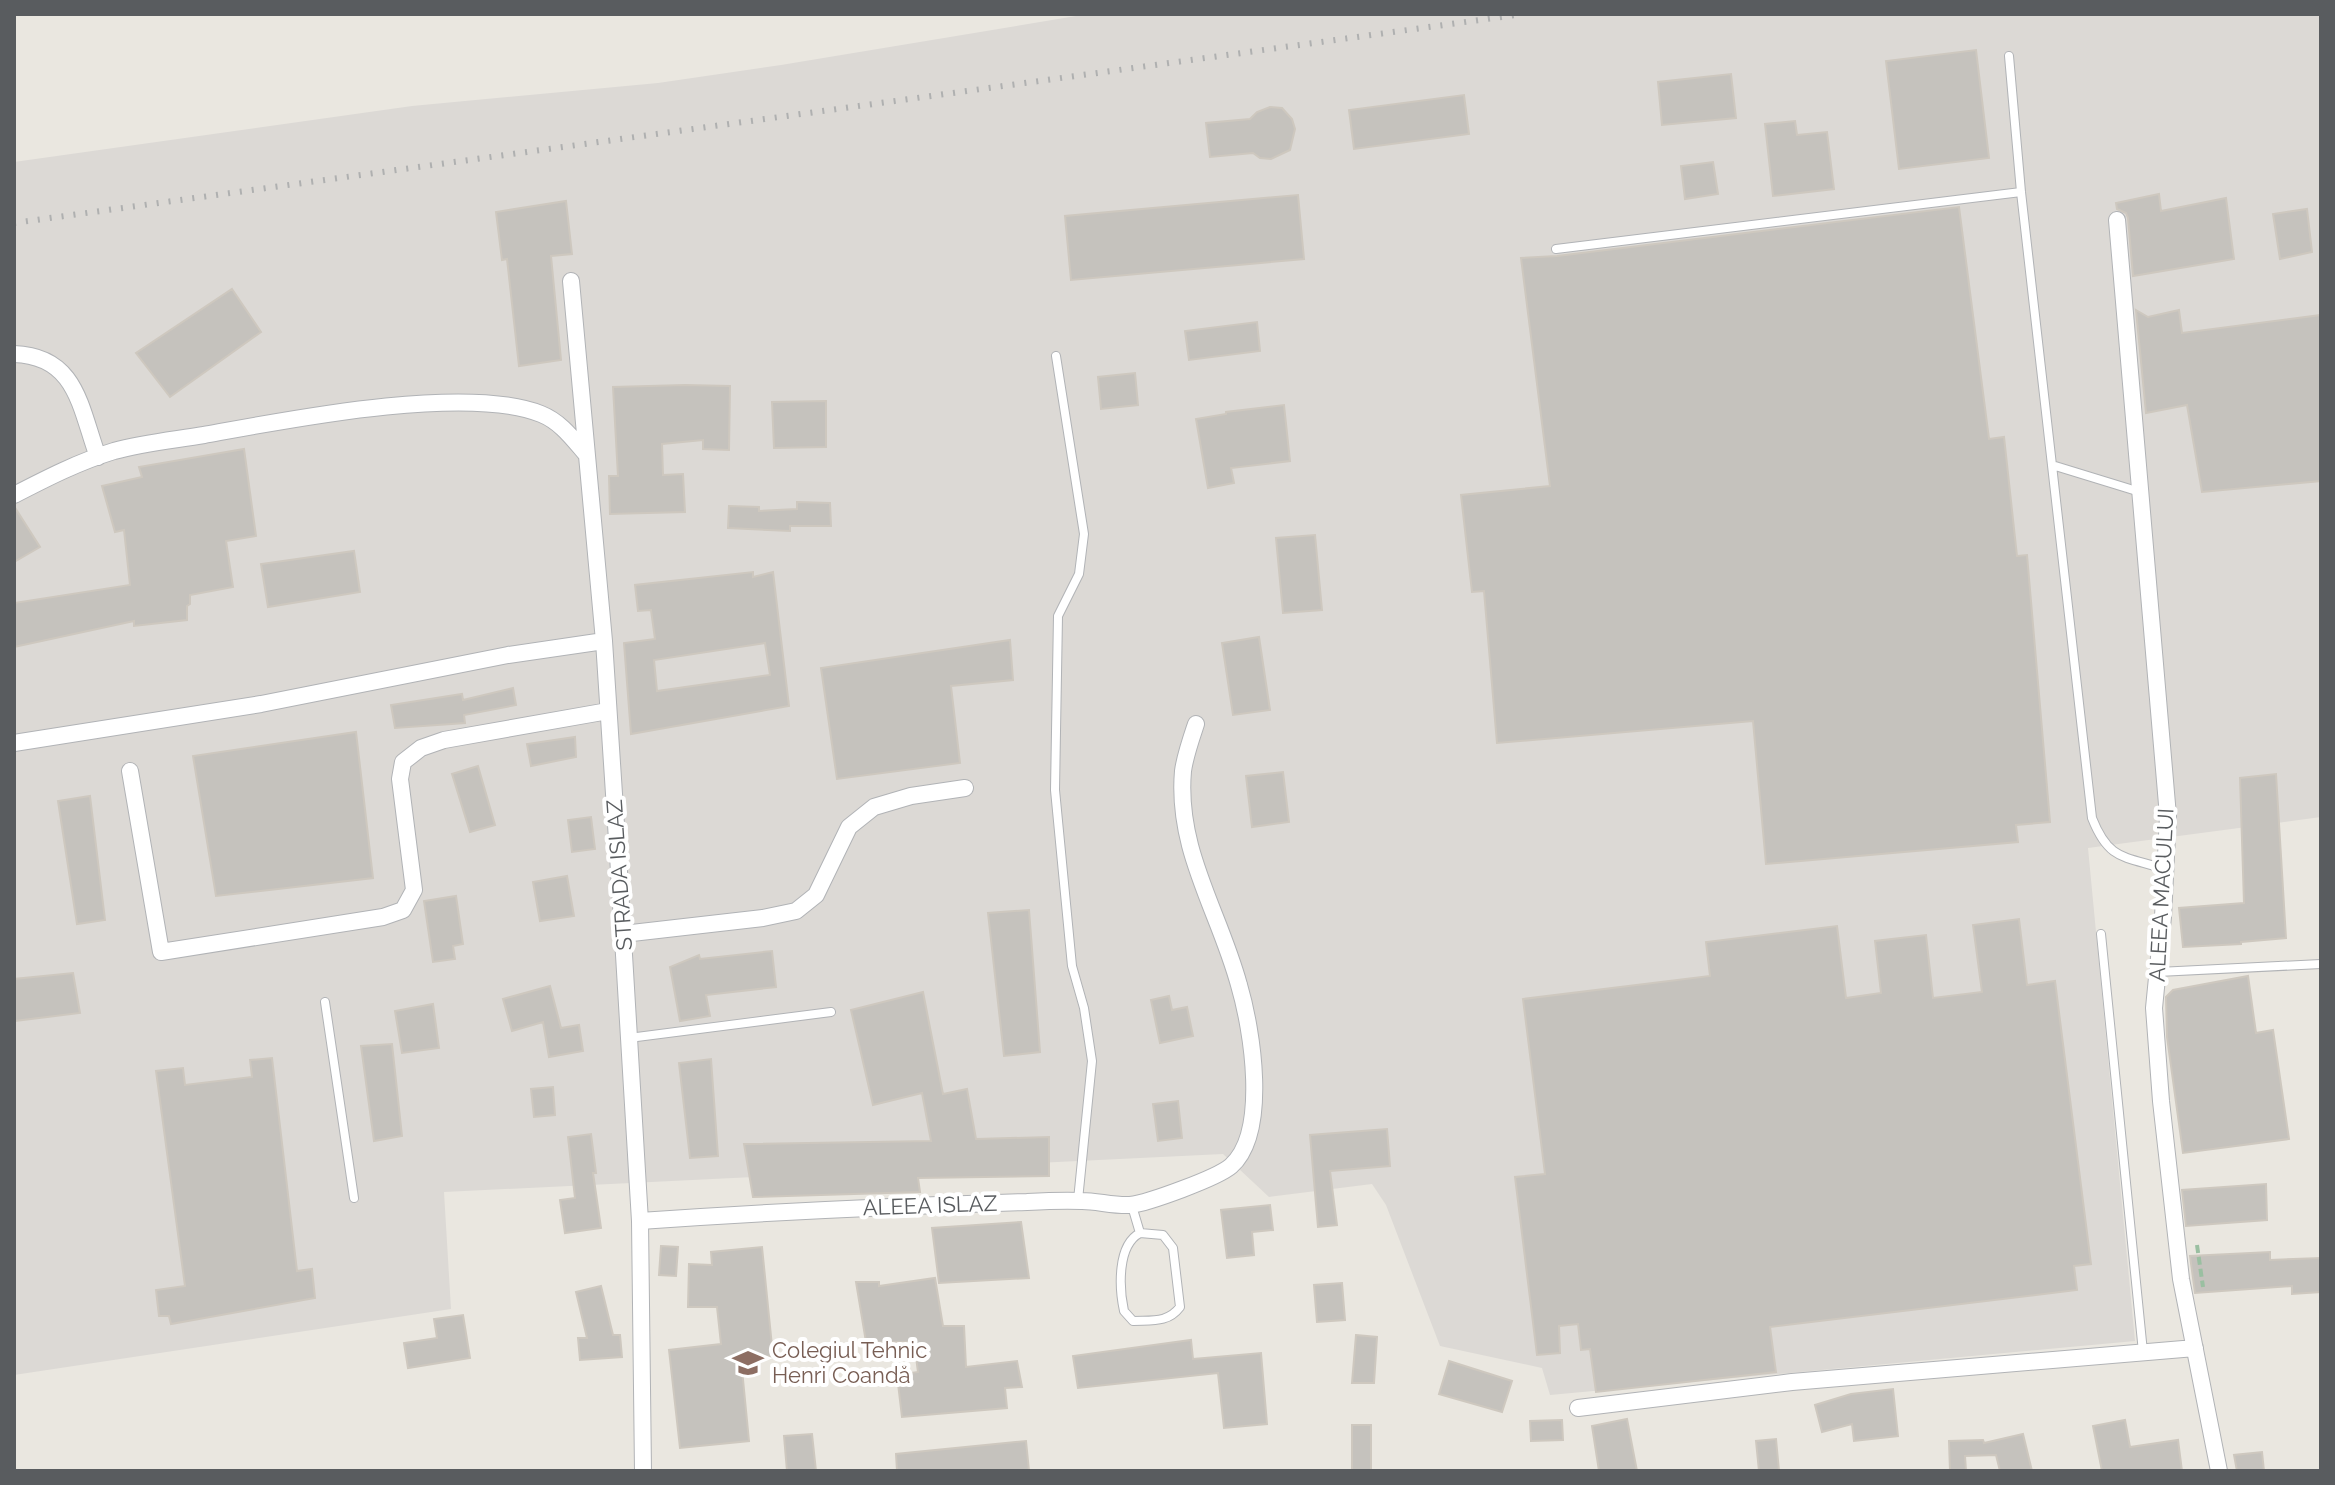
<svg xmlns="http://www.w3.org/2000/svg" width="2335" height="1485" font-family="Raleway,sans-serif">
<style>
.industrial{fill:#dcd9d5}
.building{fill:#c5c2bd;stroke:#cec8bf;stroke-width:2;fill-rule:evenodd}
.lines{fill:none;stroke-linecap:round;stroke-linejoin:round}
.lane-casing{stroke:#b1b3b6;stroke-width:10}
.street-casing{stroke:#b1b3b6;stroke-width:18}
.path{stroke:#9abfa1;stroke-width:4;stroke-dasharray:8 4;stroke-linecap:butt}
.lane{stroke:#fff;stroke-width:8}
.street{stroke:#fff;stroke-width:16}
.rail{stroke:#afb0b0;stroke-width:6;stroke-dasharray:2 10;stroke-linecap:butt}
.labels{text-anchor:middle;stroke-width:8;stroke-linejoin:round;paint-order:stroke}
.street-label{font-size:22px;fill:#595c5f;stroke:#fff}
.education-label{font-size:22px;fill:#785e54;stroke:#fff;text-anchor:start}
</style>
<rect width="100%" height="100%" fill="#eae7e0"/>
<path class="industrial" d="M1088,14H2321V817L2088,848L2135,1341L1550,1395L1542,1368L1440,1346L1386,1205L1372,1184L1269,1197L1223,1154L444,1192L451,1309L14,1375V162L412,106L658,83L781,65Z"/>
<path class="building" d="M1976,50L1989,158L1899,169L1886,61Z
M1731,74L1736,118L1662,125L1658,82Z
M1464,95L1469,134L1354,149L1349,110Z
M1270,107L1282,108L1292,119L1295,129L1290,150L1271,159L1260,158L1253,153L1210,157L1206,123L1250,119L1257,112Z
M1795,121L1797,135L1827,132L1834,189L1773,196L1765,124Z
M1713,162L1718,194L1685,199L1681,166Z
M2159,194L2161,211L2226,198L2234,259L2133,276L2128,218L2126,213L2117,209L2116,203Z
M1298,195L1304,259L1071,280L1065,216Z
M566,201L572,254L551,256L561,360L519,366L507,259L502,260L496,212Z
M1959,207L1989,439L2004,437L2017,556L2027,555L2050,822L2016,825L2018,842L1766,864L1753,721L1497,743L1484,591L1472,592L1461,495L1550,486L1521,258L1557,256Z
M2307,209L2312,252L2280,259L2273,214Z
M232,289L261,332L170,397L136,353Z
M2136,310L2148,317L2179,310L2182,333L2321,315V481L2202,492L2187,405L2146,413Z
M1257,322L1260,351L1189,360L1185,331Z
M1135,373L1138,405L1101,409L1098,377Z
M685,385L730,386L729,450L703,449V440L662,444L663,475L683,474L685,512L610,514L609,476H618L613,387Z
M826,401V447L774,448L772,402Z
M1284,405L1290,461L1231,468L1234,483L1208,488L1196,419L1226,414V412Z
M244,449L256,536L226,541L233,587L190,595V604L187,606V620L134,626V621L14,647V603L130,585L124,530L115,532L102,486L142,477L139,467Z
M797,502L830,503L831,526H790V531L728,528L729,506L759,507V511L797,509Z
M14,506L40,547L14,562Z
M1315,535L1322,610L1283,613L1276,538Z
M354,551L360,592L268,607L261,564Z
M753,572V577L773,572L789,706L631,734L624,643L655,639L651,610L638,611L635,585ZM765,643L770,675L657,691L654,660Z
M1259,637L1270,710L1233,715L1222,643Z
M1010,640L1013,680L951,686L960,763L837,779L821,668Z
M513,688L516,705L464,715L465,723L395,728L391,705L462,694L463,700Z
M356,732L373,878L216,896L193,756Z
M575,737L576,757L531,766L527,744Z
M478,766L495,825L470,832L452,774Z
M1283,772L1289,822L1252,827L1246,776Z
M2276,774L2286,938L2241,942V944L2183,947L2179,908L2244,903L2240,778Z
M90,796L105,920L77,924L58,801Z
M591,817L595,849L572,852L568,820Z
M567,876L574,916L540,921L533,882Z
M456,896L463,944L453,946L455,959L433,962L424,901Z
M1029,910L1040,1052L1004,1056L988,913Z
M2019,919L2027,985L2055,981L2091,1264L2074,1266L2077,1290L1770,1327L1776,1372L1596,1392L1590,1349L1581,1350L1578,1324L1559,1326L1560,1353L1537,1355L1515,1177L1545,1174L1523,999L1710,976L1706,942L1837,926L1846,998L1881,993L1875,941L1926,935L1933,998L1982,992L1973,925Z
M772,951L776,987L706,995L710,1016L680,1021L670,967L699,955L700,959Z
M73,973L80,1013L14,1021V979Z
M2248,976L2256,1033L2273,1030L2289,1139L2183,1153L2167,1037L2166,997L2173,990Z
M550,986L561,1028L579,1025L583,1051L549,1057L543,1022L512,1031L503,999Z
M923,992L943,1094L967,1089L976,1139L1049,1137V1176L918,1178L920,1192L753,1197L744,1144L931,1141L922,1093L873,1105L851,1010Z
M1169,996L1172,1010L1187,1007L1193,1036L1160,1043L1151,1000Z
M433,1004L439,1048L402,1053L395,1011Z
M392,1044L402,1136L374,1141L361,1046Z
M272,1058L297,1271L312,1269L315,1298L171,1324L169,1316H159L156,1290L185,1286L156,1071L183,1068L185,1085L252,1077L250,1060Z
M711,1059L718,1156L690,1158L679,1063Z
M553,1087L555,1115L534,1117L531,1089Z
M1178,1101L1182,1138L1158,1141L1153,1104Z
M1387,1129L1390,1166L1330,1171L1337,1225L1318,1227L1310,1135Z
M591,1134L596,1173H593L601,1228L565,1233L560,1200L575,1198L568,1137Z
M2266,1184L2267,1220L2186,1226L2182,1190Z
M1270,1205L1273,1230L1252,1232L1254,1255L1227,1258L1221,1210Z
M1021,1222L1029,1278L939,1283L932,1228Z
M661,1246L678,1247L676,1276L659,1275Z
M762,1247L773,1356L741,1359L749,1441L680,1448L669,1350L721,1344L717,1307H688L689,1264L712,1265L711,1252Z
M2270,1252V1260L2321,1258V1292L2292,1294V1286L2195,1293L2190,1256Z
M935,1278L943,1326H964L966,1367L1017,1361L1022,1387L1005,1388L1007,1408L902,1417L897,1375L918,1372L914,1342H866L856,1282H879V1286Z
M1342,1283L1345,1320L1317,1322L1314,1285Z
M601,1286L613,1335H620L622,1357L580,1360L578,1338H587L576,1292Z
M463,1315L470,1358L408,1368L404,1343L437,1338L434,1319Z
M1356,1335L1377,1337L1374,1383H1352Z
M1191,1340L1193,1359L1261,1353L1267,1424L1224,1428L1218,1373L1078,1388L1073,1356Z
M1449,1361L1512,1381L1502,1412L1439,1394Z
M1893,1389L1898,1436L1854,1441L1852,1424L1822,1432L1815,1405L1851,1394Z
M1627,1419L1637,1471H1599L1592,1426Z
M1562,1420L1563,1440L1531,1441L1530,1421Z
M2125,1420L2130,1447L2178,1440L2182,1471H2102L2093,1426Z
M1352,1425H1371V1471H1352Z
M812,1434L816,1471H787L784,1436Z
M2023,1434L2032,1471H2000L1996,1455L1965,1456L1966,1471H1950L1949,1441L1983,1440L1984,1443Z
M1776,1439L1779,1471H1759L1756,1441Z
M1026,1441L1029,1471H897L896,1454Z
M2262,1452L2264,1471H2237L2234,1455Z"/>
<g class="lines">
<g class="lane-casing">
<path id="lane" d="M2009,56L2021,192L2092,818C2109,861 2124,856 2165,869
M1556,249L2021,192
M1056,356L1084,534L1079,574L1058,616L1055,790L1072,966L1084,1008L1092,1061L1078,1200
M2052,465L2140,492
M2101,934L2143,1352
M2158,972L2321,964
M325,1002L354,1198
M629,1038L831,1012
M1132,1206L1140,1233C1117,1245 1119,1288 1124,1311L1133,1321C1152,1320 1168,1323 1180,1307L1173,1248L1163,1235L1140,1233"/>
</g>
<g class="street-casing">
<path id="street" d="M2117,220L2168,816L2163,917L2154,1008L2161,1101L2181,1279L2219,1471
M571,281L604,641L618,855L640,1221L643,1471
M14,354C77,356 80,408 98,457
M14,495C47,478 78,462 114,451C143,443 174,440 204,435C286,420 466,384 541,414C561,422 573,439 586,454
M14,743L261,704L508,655L604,641
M130,771L161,952L383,917L403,910L414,890L400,779L403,762L421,748L444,740L608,711
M623,934L763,918L796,911L816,895L849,827L874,807L911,796L965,788
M640,1221C769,1212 898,1206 1027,1202C1045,1201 1064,1200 1082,1201C1097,1201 1114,1206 1130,1205C1148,1203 1217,1178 1231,1166C1269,1132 1252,1029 1239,985C1219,911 1176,850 1183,771C1185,756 1191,739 1196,724
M1578,1408L1792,1382L2195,1348"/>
</g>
<path class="path" d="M2197,1245L2203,1287"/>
<use href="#lane" class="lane"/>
<use href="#street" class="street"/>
<path class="rail" d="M14,223L1523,14"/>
</g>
<defs>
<g id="school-bare" transform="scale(2.4)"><path d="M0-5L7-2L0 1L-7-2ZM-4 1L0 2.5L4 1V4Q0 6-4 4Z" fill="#8d6e63" stroke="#fff" stroke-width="2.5" paint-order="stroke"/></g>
</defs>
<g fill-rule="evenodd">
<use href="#school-bare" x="748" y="1363"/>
</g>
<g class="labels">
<g class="street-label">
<text transform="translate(619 875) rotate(-94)" y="8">STRADA ISLAZ</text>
<text transform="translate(2161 895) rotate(-87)" y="8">ALEEA MACULUI</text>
<text transform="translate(930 1205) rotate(-2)" y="8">ALEEA ISLAZ</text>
</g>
<g class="education-label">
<text x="772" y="1358">Colegiul Tehnic<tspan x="772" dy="25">Henri Coandă</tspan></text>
</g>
</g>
<rect width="2335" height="1485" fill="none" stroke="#595c5f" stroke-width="32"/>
</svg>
